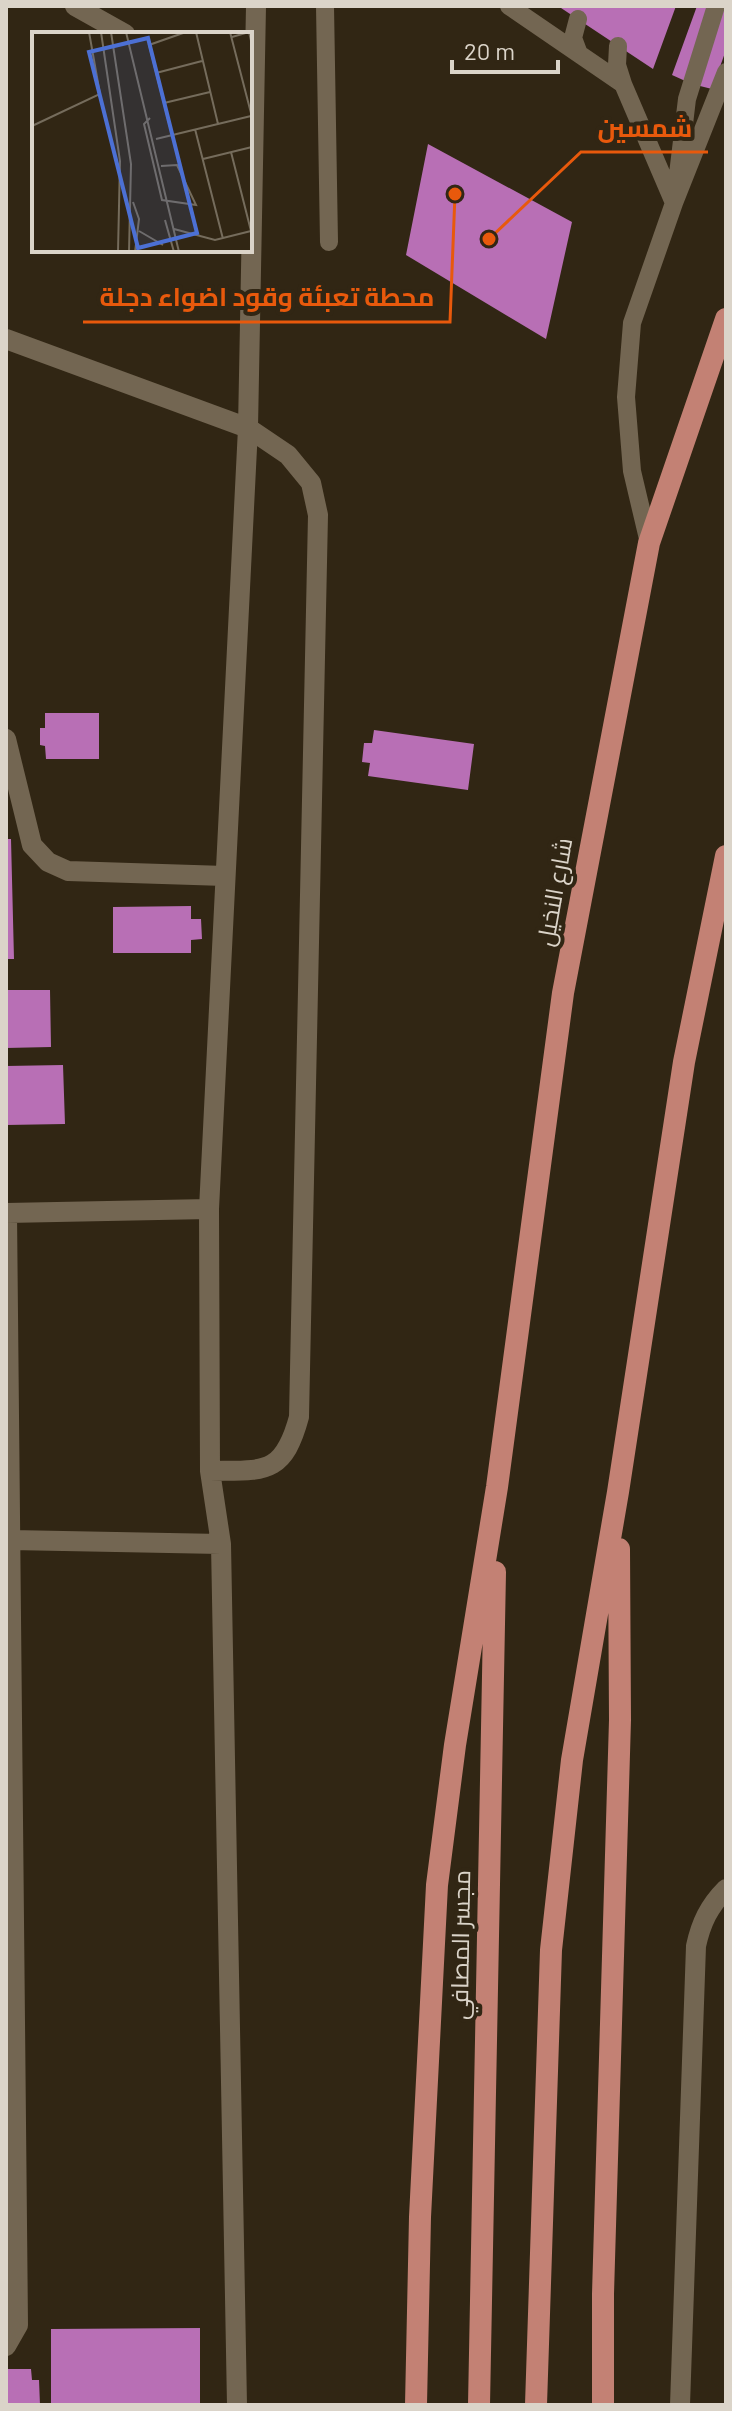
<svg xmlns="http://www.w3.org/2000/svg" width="732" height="2411" font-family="Barlow,Cairo,sans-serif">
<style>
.building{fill:#b86fb5}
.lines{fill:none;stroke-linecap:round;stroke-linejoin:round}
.service{stroke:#736652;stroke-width:18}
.minor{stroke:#736652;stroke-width:20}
.trunk{stroke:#c38174;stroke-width:22}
.labels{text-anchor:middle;stroke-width:8;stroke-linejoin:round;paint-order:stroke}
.street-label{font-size:24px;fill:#dbd4c9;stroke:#312614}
.inset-road{fill:none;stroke:#756c5c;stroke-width:2}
.view{fill:#4c70d4;fill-opacity:0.15;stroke:#4c70d4;stroke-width:4}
.inset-edge{fill:none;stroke:#dbd4c9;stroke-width:4}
.leader{fill:none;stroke:#e8590c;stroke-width:3}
.callout-dot{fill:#e8590c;stroke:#312614;stroke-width:3}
.callout-label{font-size:26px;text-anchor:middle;font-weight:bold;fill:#e8590c;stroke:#312614;stroke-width:8;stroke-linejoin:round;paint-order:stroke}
</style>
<rect width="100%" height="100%" fill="#312614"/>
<path class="building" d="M558,6H676L653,69Z
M697,6H726V50L712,89L692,84L672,75Z
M428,144L572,222L546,339L406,255Z
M45,713H99V759H46L45,746L40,745V728H45Z
M374,730L474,744L468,790L368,776L370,763L362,762L364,743H372Z
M6,839H11L14,959H6Z
M191,906V919H201L202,939L191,940V953H113V907Z
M6,990H50L51,1047L6,1048Z
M63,1065L65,1124L6,1125V1066Z
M200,2328V2405H51V2329Z
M8,2369H31L32,2380H39L40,2405H6Z"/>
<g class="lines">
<path class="service" d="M325,6L329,242
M509,6L623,84L674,203
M578,19L573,38L579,54
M618,46L617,65L623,84
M678,174L687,99L716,6
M649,543L632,471L626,397L632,323L674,203L726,72"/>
<path class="minor" d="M75,6L125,34
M6,339L248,428L288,455L311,483L318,515L299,1417C283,1476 264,1470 210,1471
M6,739L32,845L48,862L68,871L225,876
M6,1213L209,1209
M11,1540L221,1544
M6,2346L18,2325L7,1213
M237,2405L221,1544L210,1471L209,1209L248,428L256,6
M680,2405L696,1946C701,1923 709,1906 726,1889"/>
<path class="trunk" d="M416,2405L420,2217L437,1885L455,1745L497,1487L563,993L649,543L726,319
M479,2405L495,1572
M536,2405L551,1950L572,1760L618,1492L684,1062L726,856
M603,2405V2294L620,1720L619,1549"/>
</g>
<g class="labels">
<g class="street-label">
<text transform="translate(555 892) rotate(-80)" y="8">شارع النخيل</text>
<text transform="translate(461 1945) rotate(-89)" y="8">مجسر المصافي</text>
</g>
</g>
<g transform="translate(32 32)">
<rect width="220" height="220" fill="#312614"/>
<path class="inset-road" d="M69,0L88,129L86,220M79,0L99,132L97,220M94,0L147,220M164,0L186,92M198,0L220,85M200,5L217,0L220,13M124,41L170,29M132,71L178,60M118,86L112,92L130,168L164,173L145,133L129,134M0,94L68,62L57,0M163,97L191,207M140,103L117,13L154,0M124,107L219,84M199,120L219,199M171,127L220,115M101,170L107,187L103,220M133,188L142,220M142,197L183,208L219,199M107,199L131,213"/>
<path class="view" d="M116,6L165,201L106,216L57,20Z"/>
<rect width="220" height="220" class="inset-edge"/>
</g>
<path class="leader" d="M489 239L581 152H708M455 194L450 322H83"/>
<g class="callout-dot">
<circle cx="489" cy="239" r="8"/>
<circle cx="455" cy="194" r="8"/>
</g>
<g class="callout-label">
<text x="645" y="137">شمسين</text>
<text x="267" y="306">محطة تعبئة وقود اضواء دجلة</text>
</g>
<rect width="732" height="2411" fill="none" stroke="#dbd4c9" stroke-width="16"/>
<path d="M452 60v12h106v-12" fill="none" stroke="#dbd4c9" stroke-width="4"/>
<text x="464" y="60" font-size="24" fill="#dbd4c9" stroke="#312614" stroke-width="6" paint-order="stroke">20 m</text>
</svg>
